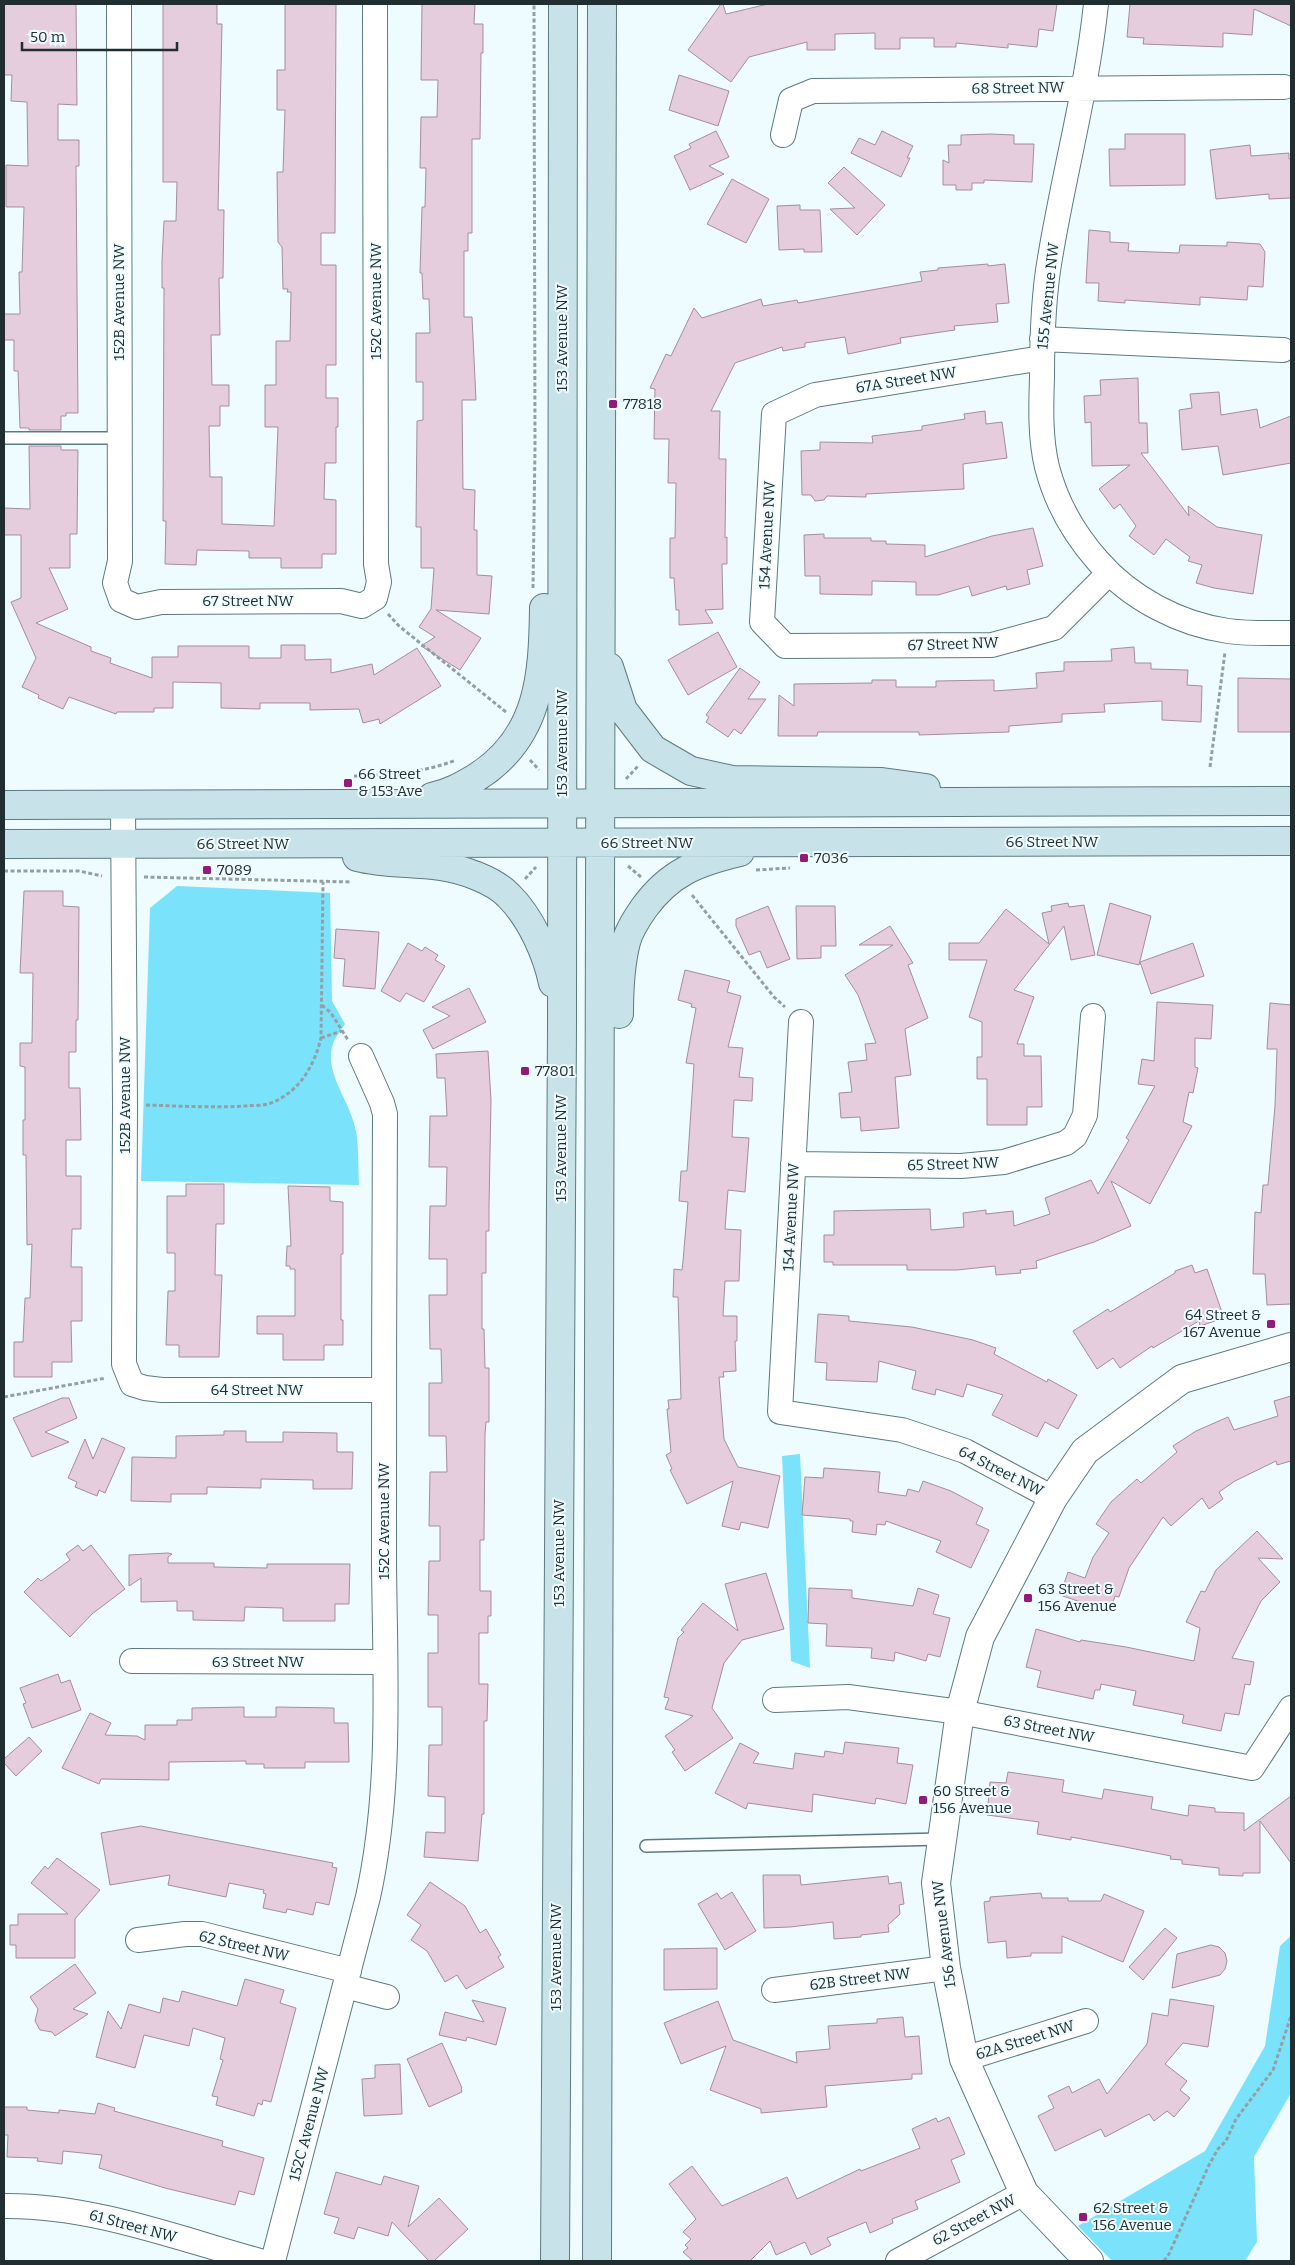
<svg xmlns="http://www.w3.org/2000/svg" width="1295" height="2265" font-family="Bitter,serif">
<style>
.green{fill:#7ae2fa}
.building{fill:#e6cddd;stroke:#a58d9d}
.lines{fill:none;stroke-linecap:round;stroke-linejoin:round}
.service-casing{stroke:#5c7a81;stroke-width:14}
.minor-casing{stroke:#5c7a81;stroke-width:26}
.tertiary-casing{stroke:#5c7a81;stroke-width:30}
.secondary-casing{stroke:#5c7a81;stroke-width:30}
.path{stroke:#93a0a3;stroke-width:3;stroke-dasharray:4 2.5;stroke-linecap:butt}
.service{stroke:#fff;stroke-width:11}
.minor{stroke:#fff;stroke-width:24}
.tertiary{stroke:#fff;stroke-width:28}
.secondary{stroke:#c7e3e9;stroke-width:28}
.poi-dot{fill:#921a78;stroke:#effcff;stroke-width:2}
.labels{text-anchor:middle;stroke-width:4;stroke-linejoin:round;paint-order:stroke}
.street-label{font-size:15px;fill:#212e31;stroke:#effcff}
.poi-label{font-size:15px;fill:#212e31;stroke:#effcff;text-anchor:start}
</style>
<rect width="100%" height="100%" fill="#effcff"/>
<path class="green" d="M177,886L330,893L332,1001L345,1024C341,1030 335,1037 333,1044C323,1072 351,1102 356,1131C359,1148 358,1167 359,1185L141,1181L150,908Z
M800,1454L810,1668L791,1661L782,1456Z
M1291,1936V2093L1254,2157L1257,2242L1245,2261H1112L1078,2226L1205,2151L1265,2046L1280,1946Z"/>
<path class="building" d="M4,4H76L77,105L58,104V140H79V166H76L78,413H66V416H61V430H29V428H20L18,371H14V340H4V314H20L19,272H22L24,207H6V165L28,166L27,102L11,101L12,75H4Z
M163,4H217V24H222L218,210H224L223,278H219L220,335H211L212,385H229V406H220V426H209L210,477H222V524L274,526L278,427H265V385H276V341H290L291,292H287L288,289H283L282,247L278,242L277,172H283L285,110H277V70H285V4H336L335,233H321V265H336V365H326V398H338V427H336V463H325L324,499L336,500V554H322V568H281V558H249V551L197,550L196,565L165,564L166,521H163L164,288H162V261L164,221H176L177,182H163Z
M422,4H475L474,24H483V53H481L480,139H472V233H468V251H464V317H472L476,400H462L463,489L475,490L474,530H477V575L492,576L489,614L436,610L481,638L460,670L421,646L435,637L419,627L431,609L434,568H421V527H416L417,421L423,420V382H416V333H430L429,299H423L422,273H420L422,207H425L426,168H420L421,117H437L438,80H421Z
M721,4H723L726,14L768,4H1057L1053,31L1039,29L1037,47L1008,44V48L956,43V47H934V38H900V49H875V33L835,34V50H807V42L749,57L731,82L688,50Z
M1130,4H1291V26L1254,9L1252,35L1223,33V47L1143,44L1144,38L1127,37Z
M679,75L729,91L718,126L669,110Z
M716,131L729,157L709,166L724,174L690,190L674,156L691,148L689,144Z
M882,131L913,146L907,158H910L901,177L851,153L859,138L875,145Z
M991,134L1014,135V144H1034L1032,182L984,180V183H972V190H956V185H943V160L949,163L948,145H961V135Z
M1125,134H1185V185L1110,186L1109,149H1125Z
M1250,145L1251,156L1289,153V159H1291V198L1269,199V194L1216,199L1210,150Z
M844,167L885,205L857,235L830,209L855,208L828,183Z
M732,179L769,199L746,243L707,224Z
M800,205V210H820L822,252H804V249L779,250L777,206Z
M1089,230L1110,232V242L1129,243L1128,251L1179,253L1180,245L1227,246V242L1260,244L1265,252L1263,287L1248,286L1247,300L1200,297V305L1125,300V303L1098,301L1099,283H1086Z
M988,264V266L1005,264L1009,303L996,304L998,322L954,326L955,330L900,338L901,343L848,354L845,337L805,343V347L783,351L782,347L735,363L711,411H720L719,459H726L725,538L727,537V564H722L723,609L705,610L713,623L679,625V610H676L674,578H670V538H675L676,483H668L669,439H654L655,389L650,388L666,354L671,356L694,308L702,318L761,299L763,306L797,300L798,303L922,281L920,272L938,270V268Z
M1138,378L1139,423H1147L1148,453H1141L1189,516L1188,506L1217,527L1262,535L1253,594L1214,588L1196,583L1202,565L1188,561L1190,557L1166,539L1154,555L1129,536L1136,526L1120,504L1114,509L1099,489L1130,465L1092,466L1091,422L1085,423L1084,396L1101,395L1100,380Z
M1219,392L1221,415L1257,409L1260,428L1291,416V463L1223,475L1218,446L1182,450L1179,410L1192,408L1190,394Z
M985,411L986,424L1002,422L1007,458L963,464L964,489L866,494V497L827,496L824,500L815,501L811,495H802L801,451L820,450V442L873,443L872,436L922,430V426L965,419L964,414Z
M29,446H61V450H78L77,534H70V568H49L68,609L36,623L91,647V651L111,658L110,663L152,678V657H178V646H249V658H281V645H305V660L331,659V673L372,664L374,675L417,648L441,686L380,724L379,719L363,723L359,709L310,710V703H260V709L221,708V683L173,682V708H154V712H117L116,714L69,697L63,709L38,698L39,695L22,687L36,658L11,602L21,598V535H4V508L30,509Z
M1033,528L1043,566L1027,570L1030,584L1007,590L1006,586L972,596L969,586L938,595H916V582L872,581V595L820,594V576H805L804,535L824,534V538H871V541H886V544L925,545V557L992,536Z
M718,632L737,667L688,695L668,660Z
M1134,647L1135,663H1151V669L1188,670L1187,685L1202,686L1201,722L1162,720V701L1104,704L1105,712L1062,714V722L1009,726V732L919,735V732H818L817,736H778L779,695L794,706V684L872,683V680H896V687H936V681L994,680V691L1037,688L1036,673L1064,671V662L1112,661L1111,649Z
M740,668L760,682L748,699H766L741,734L734,729L728,737L706,722L709,717L706,715Z
M1238,678L1291,679V732H1238Z
M24,891H63V906L79,907L78,1020H76V1052H69V1088H80L81,1140H66V1176H81V1229H72L71,1267H82V1321H71L72,1362H52V1377H14V1342H23L25,1298H30L32,1244L27,1245L26,1155H23V1120H25V1067L20,1066V1043H32L33,973H20Z
M1068,903L1069,907L1084,905L1095,955L1071,960L1064,926L1014,990L1034,997L1017,1044H1024V1056H1041L1042,1107H1027V1125H987V1079H977V1057H982V1022L969,1017L987,960H949V943H979L1006,909L1049,944L1042,913L1052,911L1051,906Z
M1110,903L1151,916L1139,965L1097,955Z
M768,906L790,959L767,968L760,951L749,955L736,926V919Z
M796,906H835L836,946H821V958L797,959Z
M890,926L913,963L908,965L928,1018L905,1029L911,1075L895,1077L899,1128L861,1131L860,1117L841,1118L839,1093L852,1092L848,1062L867,1060L865,1044L876,1043L858,995L845,975L893,945H859Z
M336,929L379,932L375,989L343,986L345,959L334,958Z
M408,943L422,951L425,947L438,955L435,960L445,966L424,1002L406,993L400,1002L381,991Z
M1193,943L1204,976L1151,994L1140,962Z
M685,970L730,981L727,992L741,996L728,1047L743,1048L739,1077L753,1078L752,1101L734,1100L732,1137L749,1138L745,1192L728,1190L725,1229L741,1230L739,1281H725L723,1316H737V1341H735L736,1371L723,1372L724,1377H719L724,1439L738,1467L780,1476L768,1528L741,1522L739,1530L722,1526L733,1481L687,1504L670,1470L672,1469L666,1455L671,1452L667,1409H669L668,1400L681,1399L678,1297H673L674,1269L682,1270L683,1261L688,1202L679,1201L681,1171H687L694,1064L686,1063L696,1008L691,1007L692,1004L678,1000Z
M469,988L486,1022L433,1049L423,1030L450,1016L432,1007Z
M1157,1002L1213,1005L1211,1039L1195,1038V1067L1198,1068L1193,1093L1189,1092L1183,1122L1192,1126L1150,1204L1111,1181L1131,1226L1094,1242L1036,1261L1037,1268L1020,1270L1021,1273L996,1275L995,1266L957,1270H907V1265H833V1262H824V1235H834V1211L930,1209L931,1230L964,1227L963,1213L986,1210V1214L1013,1211L1014,1226L1050,1214L1045,1198L1091,1180L1098,1194L1129,1140L1126,1138L1155,1086L1138,1084L1142,1059L1154,1061Z
M1270,1003L1291,1005V1304L1267,1305L1265,1274H1253L1255,1212L1261,1213L1263,1185H1268L1275,1106L1277,1049H1267Z
M488,1051L491,1100L489,1207V1231H486V1273H482V1329H484L485,1368H489V1422H486L485,1434L484,1540H480V1591H491V1616H488V1633H479V1684H488L487,1721H484V1814H482L478,1861L424,1857L426,1832L445,1833V1797L428,1796L429,1745H442V1707H428V1653H438V1615H428L429,1561H440V1526H429L430,1472H447L446,1436H429V1383H442L441,1349H430L429,1295H447V1259H429L430,1206H446L447,1167H429L430,1116H447L445,1078H437L436,1054Z
M186,1184H224V1224H216L215,1275H222L219,1357H179V1345H166L168,1291H175V1253H167V1196H186Z
M288,1186L330,1187V1201L343,1202V1254H341V1320H343V1345H324V1360H283V1334H257V1316H295V1269H290V1266H286L287,1246H291Z
M1192,1265L1195,1273L1207,1269L1224,1318L1200,1326L1199,1321L1153,1348L1152,1346L1120,1368L1113,1358L1097,1369L1073,1331L1108,1309L1110,1312L1175,1273V1271Z
M818,1314L849,1316V1321L912,1327L973,1340L996,1348L994,1354L1047,1382L1048,1379L1077,1395L1058,1429L1045,1422L1037,1437L992,1415L1003,1395L967,1384L963,1397L936,1389L935,1395L912,1389L916,1371L879,1361L877,1382L826,1380L827,1363L815,1362Z
M1291,1396V1461L1277,1465L1276,1461L1235,1481L1219,1492L1223,1499L1209,1509L1202,1498L1171,1526L1163,1517L1129,1568L1119,1597L1115,1596L1110,1612L1060,1595L1068,1572L1085,1578L1093,1557L1109,1533L1096,1524L1111,1502L1137,1479L1141,1483L1177,1452L1173,1446L1196,1431L1228,1417L1234,1430L1278,1416L1274,1401Z
M62,1398H69L77,1418L45,1432L69,1442L32,1457L13,1418Z
M224,1431H246V1442H283V1432L337,1433V1452H353L352,1489H313V1480L261,1479V1488L207,1487V1494H171V1502L131,1501L132,1457L176,1458V1436L224,1435Z
M102,1438L125,1448L105,1493L99,1490L97,1496L75,1487L77,1482L68,1478L85,1439L93,1459Z
M824,1468L880,1472L878,1492L906,1496L908,1489L919,1492L923,1481L951,1491L983,1508L976,1524L989,1530L971,1568L936,1552L941,1541L886,1521L885,1525L877,1524L876,1535L852,1532L853,1521H850V1519L802,1515L805,1477L823,1478Z
M1257,1531L1283,1559L1258,1558L1280,1582L1261,1601L1232,1658L1254,1662L1250,1685L1245,1684L1239,1715L1225,1713L1221,1731L1182,1723L1184,1715L1133,1705L1136,1691L1101,1684L1100,1690H1095L1093,1699L1037,1687L1041,1671L1026,1667L1036,1629L1080,1642L1081,1640L1126,1647L1194,1661L1200,1628L1186,1622L1201,1591L1205,1592L1216,1570Z
M78,1545L83,1551L91,1545L125,1589L92,1614L70,1637L24,1592L38,1578L41,1581L70,1560L66,1554Z
M168,1553L172,1554L168,1557V1563H214V1567L267,1568V1564H350L349,1604H335V1621H283V1608L245,1607L244,1621L193,1620V1611H177V1601L141,1602V1578L129,1586V1555Z
M766,1573L784,1629L742,1640L724,1663L712,1708L733,1738L685,1771L672,1752L675,1750L665,1736L693,1716L665,1709L669,1698L664,1697L678,1638L684,1632L681,1630L703,1603L738,1631L725,1584Z
M809,1588L852,1590V1598L913,1606L918,1588L939,1595L933,1614L950,1618L940,1657L928,1654L926,1661L895,1652L894,1661L871,1658L872,1648L826,1646L827,1624L808,1623Z
M58,1674L61,1683L70,1680L81,1710L32,1728L23,1704L26,1703L20,1688Z
M244,1707V1717H276V1707L334,1708V1723H348L349,1762H305V1768H264V1764H246V1761L169,1762V1780L101,1779L99,1784L62,1768L90,1713L111,1723L105,1735L137,1736L145,1740V1725H177V1720H192V1708Z
M29,1737L42,1751L16,1776L4,1763V1759Z
M845,1742L899,1748L897,1763L913,1765L906,1804L876,1798L875,1804L813,1794L812,1812L748,1803L746,1809L715,1793L740,1743L759,1753L753,1763L793,1769L795,1753L824,1757L825,1751L843,1754Z
M1008,1772L1064,1780L1062,1792L1102,1799L1104,1789L1153,1797L1151,1809L1188,1816L1189,1805L1215,1808V1812L1244,1813V1831L1291,1796V1863L1260,1821V1873H1243V1876L1219,1875V1868L1182,1864V1860L1170,1859L1171,1856L1125,1847L1071,1837V1840L1037,1834L1039,1822L987,1815L990,1782L1006,1783Z
M141,1826L333,1863L332,1867L337,1868L329,1905L316,1902L313,1915L287,1909L286,1913L263,1908L266,1894L263,1893L264,1890L229,1883L226,1897L168,1885L170,1875L110,1885L101,1833Z
M57,1858L100,1890L75,1919V1958H16V1945H10V1925H18V1914H68L31,1883L45,1866L48,1869Z
M763,1875H800L801,1885L888,1876L889,1884L901,1882L904,1904L899,1905L900,1914L888,1925L889,1932L861,1935V1937L834,1939L833,1922L790,1927L764,1928Z
M430,1882L465,1906L480,1933L486,1929L501,1955L498,1957L504,1967L466,1989L457,1975L445,1982L427,1951L411,1940L421,1925L407,1915Z
M732,1892L756,1931L725,1950L698,1904L717,1893L721,1899Z
M1041,1893L1042,1898H1068V1901H1101L1104,1894L1144,1911L1123,1962L1062,1936V1953H1031V1956L1007,1958L1006,1941L988,1943L984,1902L990,1901V1897Z
M1165,1928L1177,1938L1143,1980L1129,1967Z
M1211,1945L1219,1947L1225,1953L1227,1961L1225,1969L1220,1975L1172,1988L1177,1954Z
M717,1948V1989L664,1990V1949Z
M75,1964L96,1993L73,2009L88,2014L55,2036L52,2032L40,2030L35,2021L38,2009L30,1997Z
M245,1979L284,1990L280,2003L296,2008L271,2102L263,2100L262,2105L258,2103L254,2116L216,2105L218,2097L212,2096L223,2060L220,2059L225,2038L193,2028L189,2046L144,2035L135,2068L96,2057L108,2011L121,2029L129,2004L160,2013L163,1998L179,2002L182,1991L237,2006Z
M1170,1999L1214,2006L1208,2047L1183,2043L1165,2064L1187,2081L1180,2090L1190,2098L1174,2117L1167,2111L1154,2121L1149,2114L1105,2137L1101,2129L1055,2151L1038,2116L1054,2108L1048,2096L1069,2086L1072,2093L1099,2079L1107,2094L1147,2044L1152,2013L1168,2016Z
M472,2000L506,2008L496,2045L467,2037L466,2041L439,2035L445,2012L484,2022Z
M718,2001L733,2040L797,2063L796,2052L830,2049L828,2026L877,2023V2019L903,2017L905,2037L919,2036L922,2074H912V2079L825,2086L827,2107L761,2113V2109L710,2090L726,2046L681,2064L664,2023Z
M442,2043L462,2088L461,2089L462,2092L429,2107L407,2059Z
M400,2064L402,2114L364,2116L362,2079L375,2078V2065Z
M98,2103L115,2108L114,2111L223,2141L222,2146L264,2158L254,2195L239,2191L235,2205L165,2188L99,2168L102,2155L63,2151L62,2164L37,2161L38,2158L7,2157L8,2135H4V2107H27V2110L59,2113V2110L95,2114Z
M949,2117L965,2154L951,2160L960,2182L915,2201L918,2209L892,2219L893,2223L870,2233L866,2222L827,2238L831,2245L811,2255L805,2242L776,2255L770,2241L750,2261H693L683,2252L688,2248L685,2245L691,2239L683,2232L696,2219L669,2184L692,2166L722,2206L787,2177L797,2199L860,2169L861,2171L920,2148L912,2129L936,2118L938,2122Z
M336,2172L381,2185L384,2176L419,2186L408,2227L439,2198L468,2229L434,2261H429L392,2222L388,2236L358,2227L354,2239L334,2233L339,2218L324,2214Z"/>
<g class="lines">
<g class="service-casing">
<path id="service" d="M4,438H120
M646,1846L941,1839"/>
</g>
<g class="minor-casing">
<path id="minor" d="M119,4L120,561L115,583L121,600L137,607L161,602L341,601L362,606L375,598L379,582L376,564L375,4
M1096,4C1087,90 1064,173 1050,258C1043,297 1042,337 1042,377C1041,407 1040,438 1047,467C1056,502 1074,534 1098,561C1130,598 1179,624 1228,631C1249,634 1270,633 1291,633
M783,135L791,100L813,91L1284,87
M1042,339L1283,350
M1042,358L815,395L774,414L762,622L785,646L992,645L1054,628L1109,573
M123,805L125,1105L124,1364L132,1384L145,1388L162,1390H384
M801,1022L780,1412L902,1430L965,1451L1053,1498
M793,1164L961,1166L1004,1162L1066,1143L1075,1136L1085,1115L1093,1016
M132,1661L385,1662
M775,1700L848,1697L960,1712L1252,1768L1291,1708
M138,1940L185,1934H202L349,1971
M345,1986L387,1997
M774,1990L946,1968
M964,2059L1086,2021
M4,2206C91,2205 177,2238 260,2261
M273,2261L368,1897C392,1788 385,1674 384,1563C384,1413 384,1264 385,1114L382,1103L361,1056
M898,2261L1024,2193"/>
</g>
<g class="tertiary-casing">
<path id="tertiary" d="M1089,2261L1024,2193L964,2059L946,1968L936,1883L960,1712L980,1637L1053,1498L1085,1451L1182,1379L1291,1347"/>
</g>
<g class="secondary-casing">
<path id="secondary" d="M609,667L623,710L653,749L691,771L732,780L882,782L926,788
M432,797C450,793 462,786 477,777C540,737 543,675 544,608
M4,805L1291,801
M4,844L1291,841
M357,857C384,864 412,862 440,866C462,869 494,880 509,896C531,918 547,954 553,983
M619,1014C619,990 620,965 626,942C629,930 637,918 644,908C670,872 698,862 740,852
M555,2261L562,1026L563,4
M597,2261L602,4"/>
</g>
<path class="path" d="M533,588L535,447L534,4
M388,614L399,626L506,712
M530,760L539,770
M1210,767L1225,652
M354,776C389,775 423,773 456,760
M626,779L639,765
M628,866L641,877
M756,870L790,868
M4,871H79L102,876
M144,877L352,882
M525,879L536,867
M692,895L774,997L785,1007
M322,1005L331,1013L348,1040
M321,1038L342,1031
M146,1105C179,1106 212,1108 245,1106C252,1105 261,1106 268,1104C298,1094 314,1067 321,1038L323,882
M4,1397L106,1378
M1164,2261L1169,2254L1209,2165L1218,2149L1226,2141L1236,2119L1273,2070L1291,2016"/>
<use href="#service" class="service"/>
<use href="#minor" class="minor"/>
<use href="#tertiary" class="tertiary"/>
<use href="#secondary" class="secondary"/>
</g>
<g class="poi-dot">
<rect x="608" y="399" width="10" height="10" rx="2.5"/>
<rect x="343" y="778" width="10" height="10" rx="2.5"/>
<rect x="799" y="853" width="10" height="10" rx="2.5"/>
<rect x="202" y="865" width="10" height="10" rx="2.5"/>
<rect x="520" y="1066" width="10" height="10" rx="2.5"/>
<rect x="1266" y="1319" width="10" height="10" rx="2.5"/>
<rect x="1023" y="1593" width="10" height="10" rx="2.5"/>
<rect x="918" y="1795" width="10" height="10" rx="2.5"/>
<rect x="1078" y="2212" width="10" height="10" rx="2.5"/>
</g>
<g class="labels">
<g class="street-label">
<text transform="translate(1018 88) rotate(-1)" y="5">68 Street NW</text>
<text transform="translate(1048 296) rotate(-84)" y="5">155 Avenue NW</text>
<text transform="translate(376 301) rotate(-90)" y="5">152C Avenue NW</text>
<text transform="translate(119 302) rotate(-90)" y="5">152B Avenue NW</text>
<text transform="translate(562 338) rotate(-90)" y="5">153 Avenue NW</text>
<text transform="translate(906 380) rotate(-9)" y="5">67A Street NW</text>
<text transform="translate(767 535) rotate(-87)" y="5">154 Avenue NW</text>
<text x="248" y="606">67 Street NW</text>
<text transform="translate(953 644) rotate(-2)" y="5">67 Street NW</text>
<text transform="translate(562 743) rotate(-90)" y="5">153 Avenue NW</text>
<text x="1052" y="847">66 Street NW</text>
<text x="647" y="848">66 Street NW</text>
<text x="243" y="849">66 Street NW</text>
<text transform="translate(125 1095) rotate(-90)" y="5">152B Avenue NW</text>
<text transform="translate(561 1148) rotate(-90)" y="5">153 Avenue NW</text>
<text transform="translate(953 1164) rotate(-2)" y="5">65 Street NW</text>
<text transform="translate(791 1217) rotate(-87)" y="5">154 Avenue NW</text>
<text x="257" y="1395">64 Street NW</text>
<text transform="translate(1001 1471) rotate(27)" y="5">64 Street NW</text>
<text transform="translate(384 1521) rotate(-90)" y="5">152C Avenue NW</text>
<text transform="translate(559 1553) rotate(-90)" y="5">153 Avenue NW</text>
<text x="258" y="1667">63 Street NW</text>
<text transform="translate(1049 1729) rotate(11)" y="5">63 Street NW</text>
<text transform="translate(944 1934) rotate(-97)" y="5">156 Avenue NW</text>
<text transform="translate(244 1946) rotate(13)" y="5">62 Street NW</text>
<text transform="translate(556 1957) rotate(-90)" y="5">153 Avenue NW</text>
<text transform="translate(860 1979) rotate(-7)" y="5">62B Street NW</text>
<text transform="translate(1025 2040) rotate(-17)" y="5">62A Street NW</text>
<text transform="translate(309 2124) rotate(-75)" y="5">152C Avenue NW</text>
<text transform="translate(974 2220) rotate(-28)" y="5">62 Street NW</text>
<text transform="translate(133 2226) rotate(15)" y="5">61 Street NW</text>
</g>
<g class="poi-label">
<text x="623" y="409">77818</text>
<text x="358" y="779">66 Street<tspan x="358" dy="17">&amp; 153 Ave</tspan></text>
<text x="814" y="863">7036</text>
<text x="217" y="875">7089</text>
<text x="535" y="1076">77801</text>
<text x="1261" y="1320" text-anchor="end">64 Street &amp;<tspan x="1261" dy="17">167 Avenue</tspan></text>
<text x="1038" y="1594">63 Street &amp;<tspan x="1038" dy="17">156 Avenue</tspan></text>
<text x="933" y="1796">60 Street &amp;<tspan x="933" dy="17">156 Avenue</tspan></text>
<text x="1093" y="2213">62 Street &amp;<tspan x="1093" dy="17">156 Avenue</tspan></text>
</g>
</g>
<rect width="1295" height="2265" fill="none" stroke="#212e31" stroke-width="10"/>
<path d="M22 42v8h155v-8" fill="none" stroke="#212e31" stroke-width="2.5"/>
<text x="30" y="42" font-size="15" fill="#212e31" stroke="#effcff" stroke-width="4" paint-order="stroke">50 m</text>
</svg>
